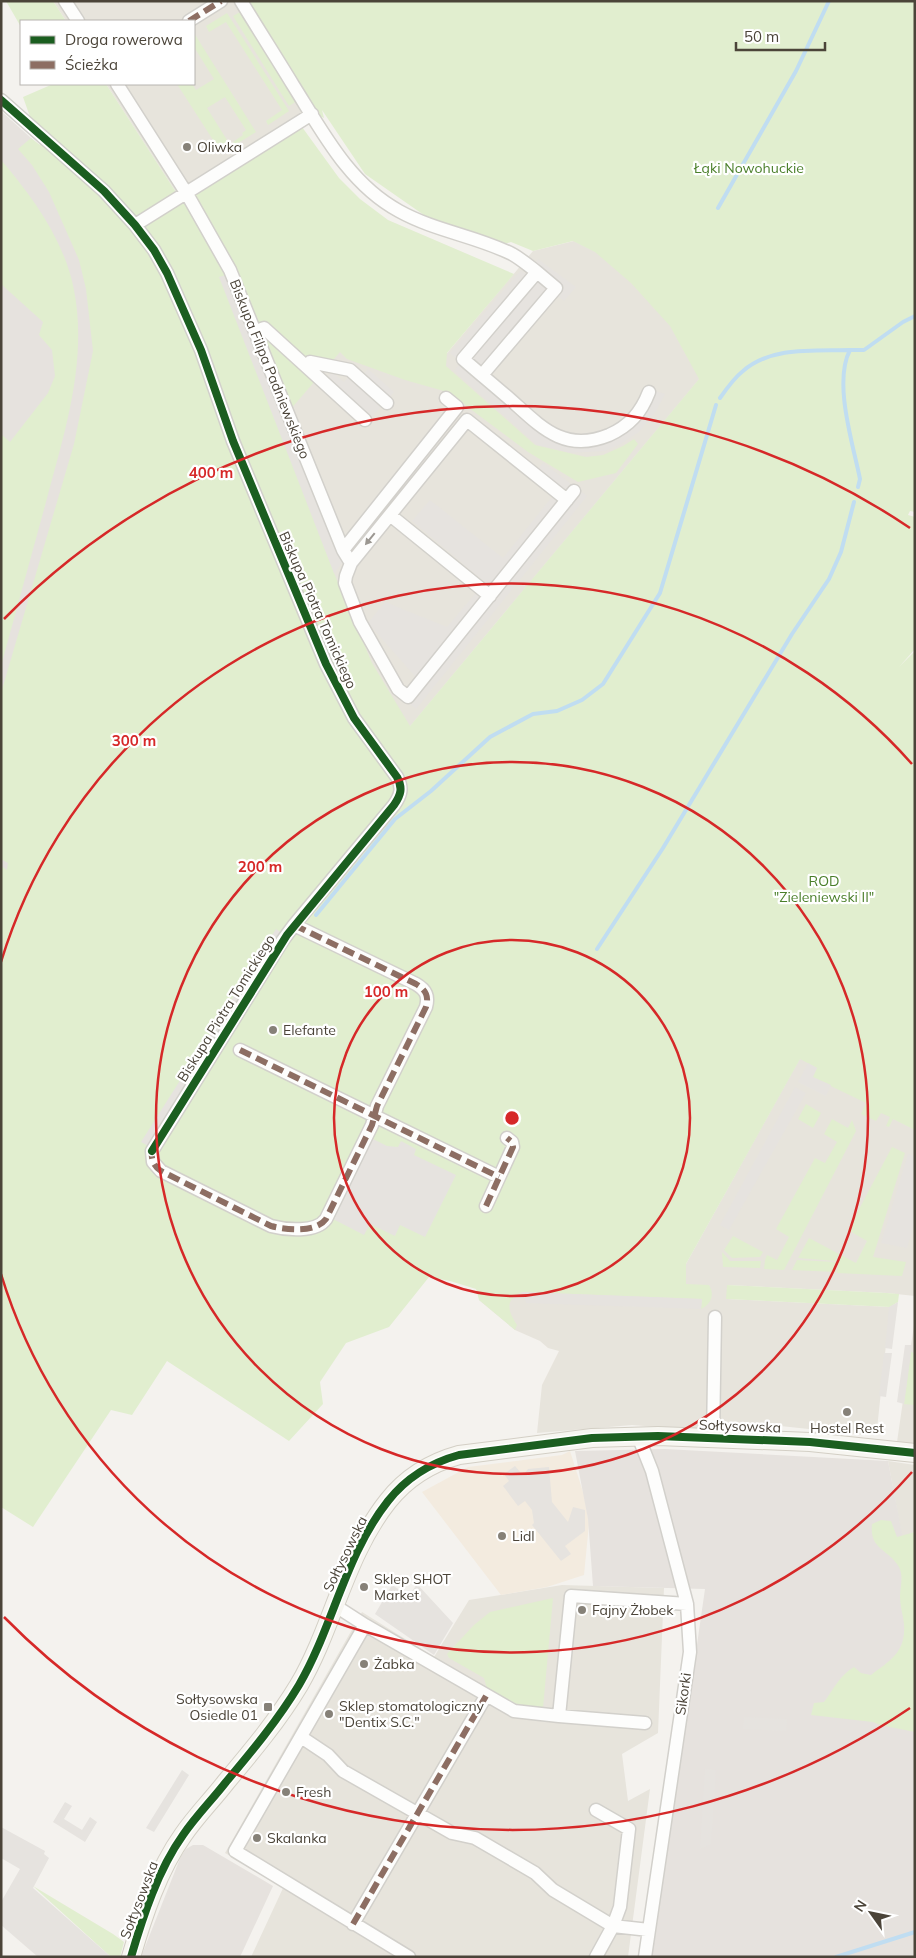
<svg xmlns="http://www.w3.org/2000/svg" width="916" height="1958" font-family="Mulish,sans-serif">
<style>
.residential{fill:#e7e4dc}
.commercial{fill:#f3ebdf}
.industrial{fill:#e6e2de}
.green{fill:#e1eecf}
.parking{fill:#e6e3df}
.lines{fill:none;stroke-linecap:round;stroke-linejoin:round}
.stream{stroke:#c0ddf1;stroke-width:4}
.street-casing{stroke:#d2d0cb;stroke-width:15}
.secondary-casing{stroke:#d3cfc5;stroke-width:20}
.street{stroke:#fdfdfc;stroke-width:12}
.secondary{stroke:#f7f6f1;stroke-width:18}
.quiet{stroke:#8d6e63;stroke-width:6;stroke-dasharray:12 6;stroke-linecap:butt}
.cycleway-casing{stroke:#fff;stroke-width:11}
.cycleway{stroke:#1b5e20;stroke-width:8}
.oneway{fill:#9b9791}
.ring{fill:none;stroke:#d62828;stroke-width:2.5}
.poi-dot{fill:#868178;stroke:#fff;stroke-width:2}
.labels{text-anchor:middle;stroke-width:4.5;stroke-linejoin:round;paint-order:stroke}
.poi-label{font-size:14px;fill:#4b4439;stroke:#fff;text-anchor:start}
.park-label{font-size:14px;fill:#4a7f2a;stroke:#fff}
.street-label{font-size:14px;fill:#4b4439;stroke:#fff}
.centre{fill:#d62828;stroke:#fff;stroke-width:2.5}
.ring-label{font-size:15px;text-anchor:middle;font-weight:bold;fill:#d62828;stroke:#fff;stroke-width:4.5;stroke-linejoin:round;paint-order:stroke}
</style>
<rect width="100%" height="100%" fill="#f4f2ee"/>
<path class="residential" d="M53,1H248L320,116L183,203L106,84H194V21H66Z
M582,239L637,272L706,371L407,730L342,620L275,426L340,351L422,383L533,251Z
M800,1058L915,1121V1296L887,1293L727,1285V1299L890,1307L877,1429L865,1435L771,1425L766,1430L720,1428V1432L632,1425L537,1433L542,1385L559,1351L548,1348L540,1341L515,1330L479,1300L482,1279L686,1284V1264Z
M915,1318V1444L897,1442Z
M888,1461L915,1465V1532L902,1537Z
M562,1585L664,1588L658,1733L622,1754L628,1801L650,1789L628,1957H251L284,1886L225,1853L362,1612L434,1657L469,1600Z"/>
<path class="commercial" d="M570,1451L584,1495L589,1524L584,1575L547,1587L501,1595L422,1492L468,1467L562,1455Z"/>
<path class="industrial" d="M1,111L41,147L126,336L15,765L8,870L1,1068Z
M665,1449L888,1461L915,1601V1957H652L705,1589L593,1586L588,1519L575,1451Z
M193,1845H203L273,1886L240,1957H141L181,1856L186,1849Z"/>
<path class="green" d="M6,1H53L66,21H21V27Z
M248,1H915V512L910,511L908,515L915,517V649L899,667L915,651V1130L893,1119L889,1127L886,1126L890,1117L881,1113L876,1121L861,1114L866,1103L812,1077L817,1068L800,1059L686,1264V1284L709,1285C715,1295 711,1304 701,1309L702,1299L522,1292C504,1300 508,1311 517,1325L515,1330L479,1300L476,1289L450,1281L429,1277L389,1327L346,1343L320,1382L323,1404L289,1441L167,1361L132,1415L111,1410L33,1527L1,1507V866L7,870L8,863L1,859V693L74,444L93,351L86,289L79,260L49,192L32,165L18,149L31,138L40,145L23,97L53,84H106L183,203L302,127L339,178L360,199L388,220L514,274L447,353L446,366L535,445L586,457L603,455L623,446L634,439L638,444L616,473L578,482L528,452L469,408L451,393L405,380L347,359L340,352L277,425L334,573L372,663L410,726L699,379L670,326L631,283L595,252L573,241L533,251L511,242L502,245L431,220L365,174L322,110L324,118L320,116Z
M240,12L297,101L289,106L233,16Z
M227,13L289,111L268,125L266,121L282,110L226,22L209,32L206,26Z
M194,33L256,132L235,145L233,142L243,135L242,133L246,130L225,97L207,108L232,148L222,154L177,84H192L196,90L214,79L194,47Z
M1,160C33,197 65,242 74,290C88,362 64,434 46,502C31,557 16,611 1,666V434L10,442L48,393L55,376L52,350L39,335L43,322L1,284Z
M806,1104L821,1113L813,1128L798,1119Z
M832,1119L848,1128L852,1120L856,1131L784,1270L764,1269L765,1260L767,1255L777,1260L789,1237L776,1229L815,1158L825,1163L837,1142L824,1134Z
M892,1147L905,1153L873,1257L906,1262L902,1276L837,1273L838,1262L841,1255L856,1263L867,1241L848,1230Z
M733,1236L763,1252L760,1257L732,1258L724,1250Z
M809,1238L839,1254L836,1261L798,1258Z
M722,1252L730,1261H761L760,1268L723,1267Z
M797,1260L836,1262V1272L792,1270Z
M727,1285L887,1293L899,1294L898,1302L890,1307L726,1299Z
M911,1352L915,1353L914,1405L904,1404Z
M881,1520L891,1521L897,1537L915,1532V1732L880,1725L873,1722L811,1715L814,1703L824,1702C834,1689 839,1676 854,1667L861,1673L871,1675C891,1660 906,1652 904,1624C903,1615 900,1606 900,1597C900,1587 904,1577 899,1567C889,1549 869,1550 872,1524Z
M553,1598L543,1708L517,1704L487,1689L484,1678L449,1658L447,1654L474,1625L490,1612Z
M33,1886L113,1934L124,1942L120,1957H111Z"/>
<path class="parking" d="M538,259L576,287L564,301L550,290L476,377L543,436L574,444L616,436L651,390L665,394L656,411L639,432L621,444L605,451L572,453L537,445L454,371L461,362L450,353L521,270L526,274Z
M226,275L257,346L267,343L344,538L454,400L465,409L334,573L219,277Z
M368,369L394,392L364,426L319,386L332,372L344,382L349,376L356,382Z
M543,463L587,496L416,709L406,701L421,683L368,623L385,602L447,627L485,582L412,521L430,500L503,558L560,487L537,470Z
M276,929L283,934L150,1147L141,1142Z
M808,1063L817,1068L813,1077L831,1085L826,1096L798,1082Z
M795,1087L806,1093L729,1230L720,1225Z
M371,1138L387,1146L398,1147L401,1141L416,1149L414,1155L456,1175L425,1237L400,1225L395,1236L370,1224L364,1235L331,1218Z
M908,1154L915,1157V1221L907,1248L881,1243Z
M522,1292L702,1299L701,1309L526,1303Z
M898,1302L892,1349L885,1348L889,1307Z
M905,1345H912L904,1404L897,1402Z
M884,1353H892L886,1397L879,1396Z
M515,1466L521,1473L524,1474L528,1469L549,1467L552,1502L568,1522L573,1507L585,1510V1531L565,1546L571,1554L561,1561L532,1525L534,1523L532,1510L525,1501L518,1506L503,1486L509,1481L504,1474Z
M417,1584L453,1623L434,1655L375,1614L392,1585L409,1596Z
M744,1717L787,1719L786,1731L743,1729Z
M705,1769L716,1770L711,1844L700,1849Z
M182,1770L189,1775L154,1832L146,1828Z
M65,1802L72,1806L64,1819L82,1830L90,1817L97,1822L85,1842L53,1822Z
M1,1827L45,1851L44,1854L49,1858L33,1888L111,1957H38L1,1925V1902L20,1869L1,1858Z"/>
<g class="lines">
<path class="stream" d="M718,208L796,71L829,1
M720,398C727,388 734,378 743,371C772,346 814,351 850,350
M858,487L860,479C853,444 833,382 850,350H864L903,322L915,316
M316,915L395,819L431,791L490,737L533,714L557,711L582,700L603,684L660,593L716,405
M597,949L663,848L792,634L829,579L841,552L854,502
M836,1957L915,1932"/>
<g class="street-casing">
<path id="street" d="M65,1L78,21
M241,1C258,29 276,57 293,85C322,131 349,184 399,211C435,231 476,236 512,254C521,259 529,266 537,272L463,359C479,373 496,387 512,401C542,428 565,453 609,435C629,426 641,413 649,392
M189,21L221,1
M117,84L187,194L230,270L343,550L351,563L346,576L345,583L360,622L398,689L408,697L574,491
M1,100L104,191L135,225L154,250L167,273L201,350L233,441L326,664L354,718L397,777C403,788 401,795 394,805L294,925L283,940L152,1151L153,1162L161,1171L271,1226C286,1230 316,1233 326,1219L372,1125L377,1106L426,1007C429,996 426,990 416,984L294,925
M135,225L312,114
M256,331L264,328L365,420
M307,366L310,362L350,370L387,403
M482,375L556,288L537,272
M390,515L490,596
M343,550L457,407L446,398
M351,563L467,420L567,500
M240,1050L499,1177
M486,1206L513,1147L512,1142L507,1138
M638,1436L652,1471L687,1604L690,1652L645,1957
M713,1438L715,1317
M334,1605L365,1625L235,1851L409,1957
M365,1625L514,1711L559,1716L571,1596L687,1604
M559,1716L645,1723
M301,1737L328,1755L343,1771L452,1833L475,1838L535,1873L553,1890L613,1926L620,1907L629,1829L596,1810
M353,1924L486,1696
M596,1957L613,1926L649,1930"/>
</g>
<g class="secondary-casing">
<path id="secondary" d="M131,1957C143,1916 158,1870 183,1835C196,1816 212,1800 226,1782C252,1751 278,1720 299,1685C333,1627 345,1555 388,1501C407,1477 430,1463 459,1455L592,1438L658,1436L810,1442L915,1453"/>
</g>
<use href="#street" class="street"/>
<use href="#secondary" class="secondary"/>
<path class="quiet" d="M189,21L221,1
M240,1050L499,1177
M154,1147C149,1156 153,1166 161,1171L271,1226C286,1230 316,1233 326,1219L372,1125L377,1106L426,1007C429,996 426,990 416,984L294,925
M486,1206L513,1147L512,1142L507,1138
M353,1924L486,1696"/>
<g class="cycleway-casing">
<path id="cycleway" d="M1,100L104,191L135,225L154,250L167,273L201,350L233,441L326,664L354,718L397,777C403,788 401,795 394,805L287,935L152,1151
M131,1957C143,1916 158,1870 183,1835C196,1816 212,1800 226,1782C252,1751 278,1720 299,1685C333,1627 345,1555 388,1501C407,1477 430,1463 459,1455L592,1438L658,1436L810,1442L915,1453"/>
</g>
<use href="#cycleway" class="cycleway"/>
</g>
<defs><path id="oneway-solid" d="M-6-.8H1V-3.2L6.5 0L1 3.2V.8H-6Z" transform="scale(1.25)"/></defs>
<use class="oneway" href="#oneway-solid" transform="translate(370 539) rotate(129)"/>
<g class="ring">
<circle cx="512" cy="1118" r="178"/>
<circle cx="512" cy="1118" r="356"/>
<path d="M912 1472A534 534 0 0 1 1 1274M1 962A534 534 0 0 1 912 764"/>
<path d="M910 1708A712 712 0 0 1 4 1617M4 619A712 712 0 0 1 910 528"/>
</g>
<g class="poi-dot">
<circle cx="187" cy="147" r="5"/>
<circle cx="273" cy="1030" r="5"/>
<circle cx="847" cy="1412" r="5"/>
<circle cx="502" cy="1536" r="5"/>
<circle cx="364" cy="1587" r="5"/>
<circle cx="582" cy="1610" r="5"/>
<circle cx="364" cy="1664" r="5"/>
<rect x="263" y="1702" width="10" height="10" rx="2.5"/>
<circle cx="329" cy="1714" r="5"/>
<circle cx="286" cy="1792" r="5"/>
<circle cx="257" cy="1838" r="5"/>
</g>
<g class="labels">
<g class="poi-label">
<text x="197" y="152">Oliwka</text>
<text x="283" y="1035">Elefante</text>
<text x="847" y="1433" text-anchor="middle">Hostel Rest</text>
<text x="512" y="1541">Lidl</text>
<text x="374" y="1584">Sklep SHOT<tspan x="374" dy="16">Market</tspan></text>
<text x="592" y="1615">Fajny Żłobek</text>
<text x="374" y="1669">Żabka</text>
<text x="258" y="1704" text-anchor="end">Sołtysowska<tspan x="258" dy="16">Osiedle 01</tspan></text>
<text x="339" y="1711">Sklep stomatologiczny<tspan x="339" dy="16">"Dentix S.C."</tspan></text>
<text x="296" y="1797">Fresh</text>
<text x="267" y="1843">Skalanka</text>
</g>
<g class="park-label">
<text x="749" y="173">Łąki Nowohuckie</text>
<text x="824" y="886">ROD<tspan x="824" dy="16">"Zieleniewski II"</tspan></text>
</g>
<g class="street-label">
<text transform="translate(270 369) rotate(68)" y="5">Biskupa Filipa Padniewskiego</text>
<text transform="translate(318 610) rotate(66)" y="5">Biskupa Piotra Tomickiego</text>
<text transform="translate(226 1008) rotate(-58)" y="5">Biskupa Piotra Tomickiego</text>
<text transform="translate(740 1426) rotate(2)" y="5">Sołtysowska</text>
<text transform="translate(345 1554) rotate(-64)" y="5">Sołtysowska</text>
<text transform="translate(683 1694) rotate(-82)" y="5">Sikorki</text>
<text transform="translate(139 1900) rotate(-69)" y="5">Sołtysowska</text>
</g>
</g>
<circle cx="512" cy="1118" r="8" class="centre"/>
<g class="ring-label">
<text x="211" y="478">400 m</text>
<text x="134" y="746">300 m</text>
<text x="260" y="872">200 m</text>
<text x="386" y="997">100 m</text>
</g>
<rect width="916" height="1958" fill="none" stroke="#4b4439" stroke-width="5"/>
<rect x="20" y="20" width="175" height="65" fill="#ffffff" stroke="#b7b4b0"/>
<rect x="30" y="36" width="25" height="8" fill="#1b5e20" stroke="#b7b4b0"/>
<text x="65" y="45" font-size="15" fill="#4b4439">Droga rowerowa</text>
<rect x="30" y="61" width="25" height="8" fill="#8d6e63" stroke="#b7b4b0"/>
<text x="65" y="70" font-size="15" fill="#4b4439">Ścieżka</text>
<g transform="translate(871 1913) rotate(303)" stroke="#ffffff" stroke-width="4" paint-order="stroke">
<path d="M0-4L9 19L0 12L-9 19Z" fill="#4b4439"/>
<text y="-8" font-size="14" font-weight="bold" text-anchor="middle" fill="#4b4439">N</text>
</g>
<path d="M736 42v8h89v-8" fill="none" stroke="#4b4439" stroke-width="2.5"/>
<text x="744" y="42" font-size="15" fill="#4b4439" stroke="#ffffff" stroke-width="4" paint-order="stroke">50 m</text>
</svg>
